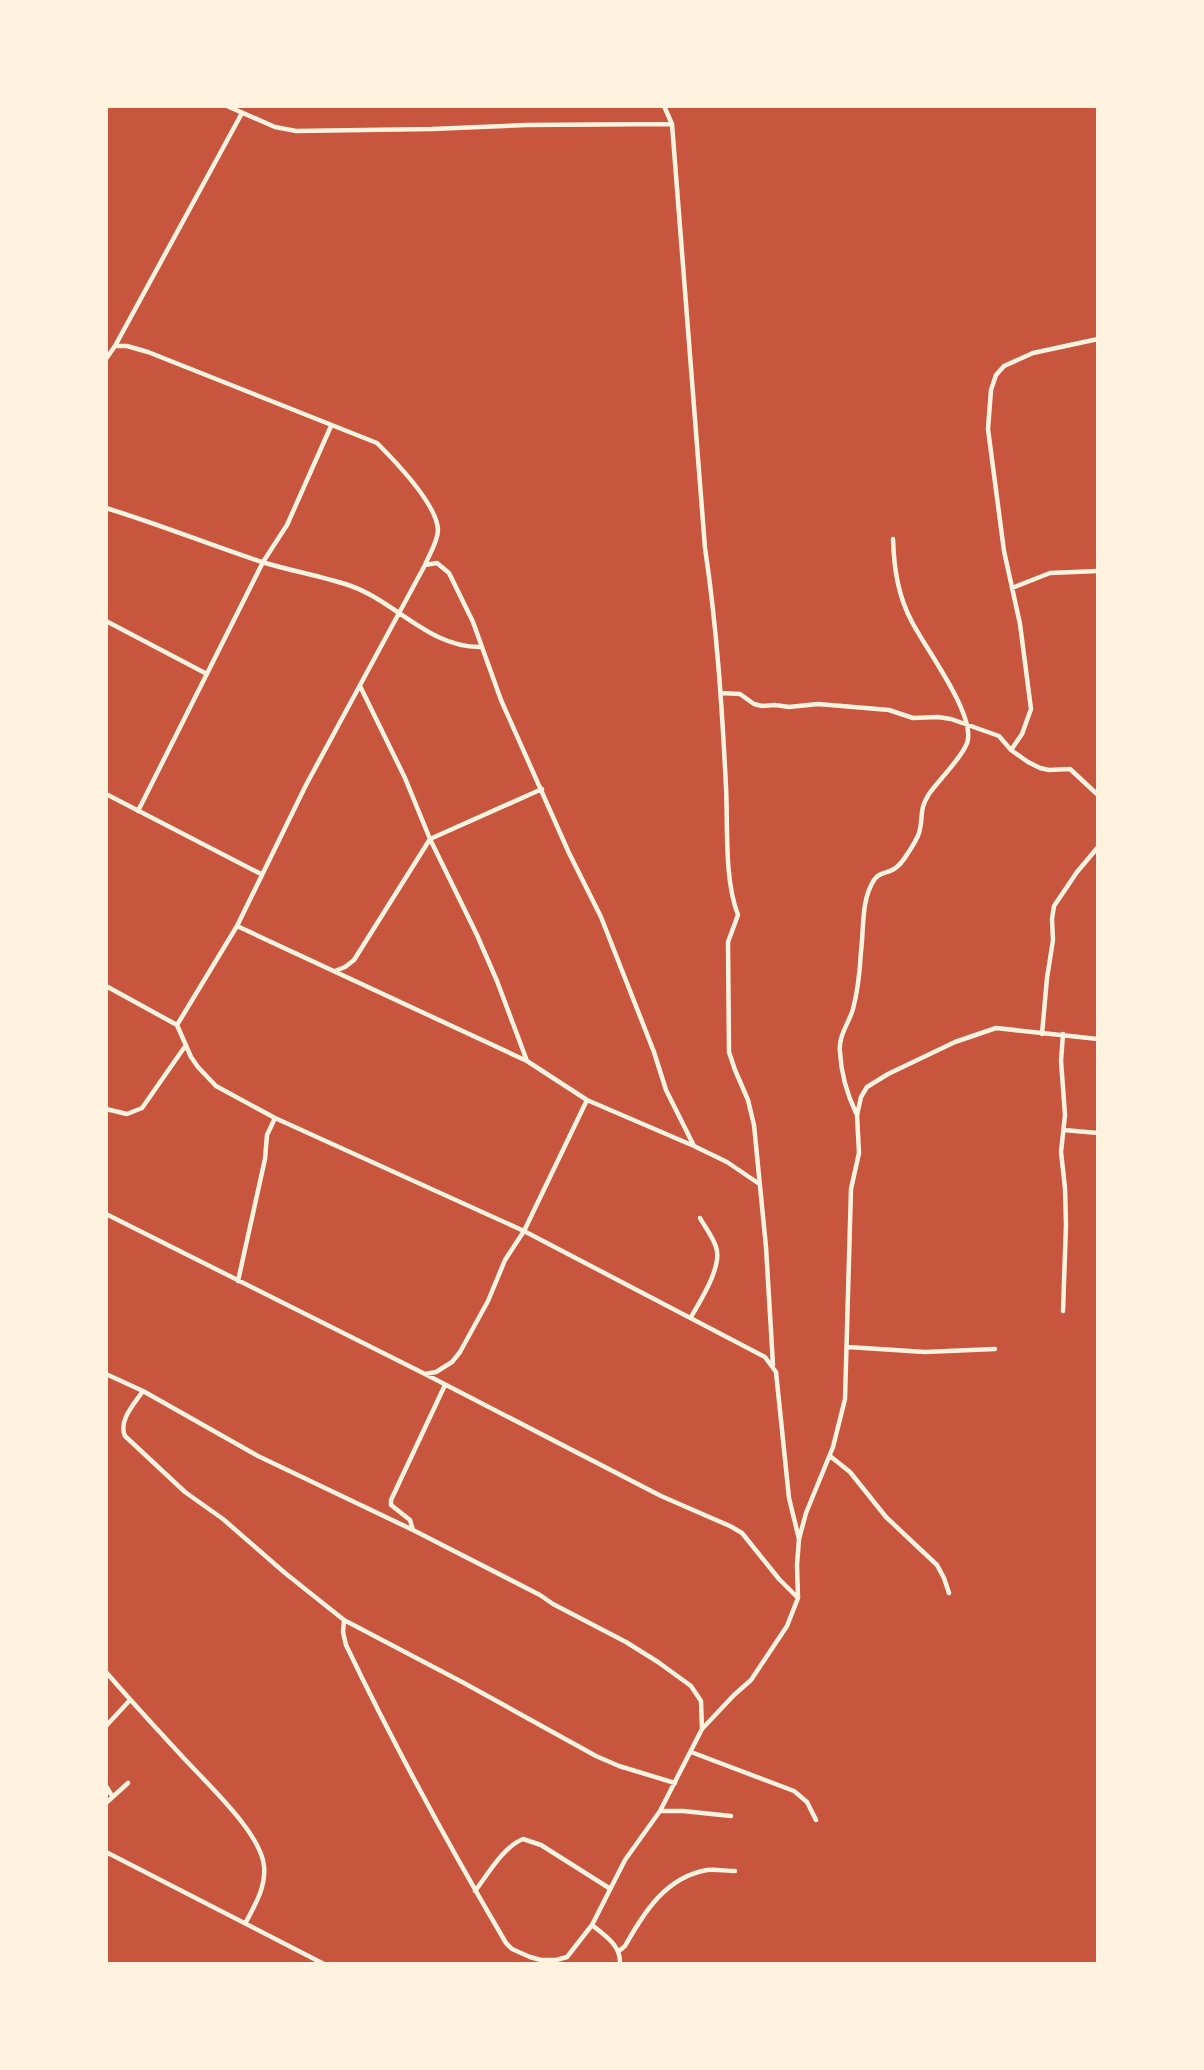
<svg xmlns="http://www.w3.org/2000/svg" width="1204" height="2070" font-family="'Fira Sans Condensed',sans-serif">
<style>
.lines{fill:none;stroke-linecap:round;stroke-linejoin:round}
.minor{stroke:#fff3e0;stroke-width:4.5}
</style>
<rect width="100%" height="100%" fill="#c8553d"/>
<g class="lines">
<path class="minor" d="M227,106L275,127L296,131L432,129L527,125L672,124
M664,106L672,124L705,548C717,628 722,707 726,787C728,826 724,879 738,915L728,942L729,1052L735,1070L748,1100L754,1125L766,1247L773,1365
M115,346L242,113
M106,359L115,346H127L148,352L377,443C395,461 437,504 438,530C438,541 429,555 425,565L306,785L237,926L177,1025
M106,508C159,524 210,545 262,562C291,571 322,576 351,586C396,602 430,648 481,647
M425,565L437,563L449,573L473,622L501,700L569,853L601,917L654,1052L666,1090L694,1146
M1012,588L1050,573L1098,571
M106,621L207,674
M360,686L405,778L430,839L477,935L497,981L527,1061
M721,693L740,694L754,704L762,706L775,705L789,707L818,704L889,710L913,718L938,717L951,719L999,736L1011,750L1028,762L1040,768L1049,770L1070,769L1098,795
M1011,750L1022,734L1031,709L1020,624L1004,551L988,429L991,390L996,375L1004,366L1033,353L1098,339
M106,794L261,874
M138,811L263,562L287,525L331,426
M237,926L527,1061L587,1100L694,1146L727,1162L758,1183
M335,971L345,967L354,960L430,839L542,789
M106,986L177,1025L191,1057L198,1067L216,1086L275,1118L524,1231L765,1357L776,1372L789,1498L799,1539
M1042,1034L1047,978L1053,940L1052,919L1054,906L1077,872L1098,847
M106,1109L127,1114L142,1108L186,1045
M856,1113C847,1094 841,1073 840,1052C838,1036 849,1023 853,1009C858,990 860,970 861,951C864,928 861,900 874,880C879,872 886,874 894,869C899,866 905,858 908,853C912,847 917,839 919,833C924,817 918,811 929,794C938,781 967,752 968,739C972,710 926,649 912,622C898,596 894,569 893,539
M1064,1130L1098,1133
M106,1214L425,1374L661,1496L730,1526L742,1533L779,1579L798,1598
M238,1281L265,1159L267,1135L275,1118
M1063,1311L1066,1225L1065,1188L1061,1152L1065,1115L1061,1061L1063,1034
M691,1317C700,1301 723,1266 716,1247C713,1237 705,1227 700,1218
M848,1347L925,1352L995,1349
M106,1374L143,1391L258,1456L413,1530L540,1595L553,1604L626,1642L658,1662L691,1686L701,1701L702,1729L660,1811L625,1860L592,1925L567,1957L556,1960H541L530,1957L512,1949L506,1943C449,1846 395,1747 346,1645L343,1632L344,1620
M425,1374L436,1372L452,1362L460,1352L488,1301L505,1260L524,1231L587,1100
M143,1391C134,1404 118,1421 125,1436L185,1492L223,1519L285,1573L344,1620L464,1683L596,1756L619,1766L675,1783
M830,1456L850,1472L886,1517L937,1565L944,1578L949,1593
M413,1530L410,1520L391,1505V1500L445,1385
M106,1672C130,1700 155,1727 180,1754C203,1780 261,1832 264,1866C266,1887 255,1905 246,1922
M106,1726L130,1700
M702,1729L734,1695L751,1680L787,1626L798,1598L797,1565L799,1539L806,1513L833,1447L845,1399L851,1189L859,1153L857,1115L861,1097L867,1087L888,1074L955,1042L996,1028L1098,1039
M691,1752L794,1791L807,1802L816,1820
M106,1786L112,1796
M106,1803L128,1783
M660,1811H683L731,1816
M106,1852L324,1964
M475,1891C488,1874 503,1847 523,1839L541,1845L609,1888
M592,1925C605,1936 621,1945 620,1964
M619,1951L625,1946C644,1912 666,1877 707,1870C716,1869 726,1871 735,1871"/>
</g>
<rect width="1204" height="2070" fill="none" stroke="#fff3e0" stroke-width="216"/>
</svg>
